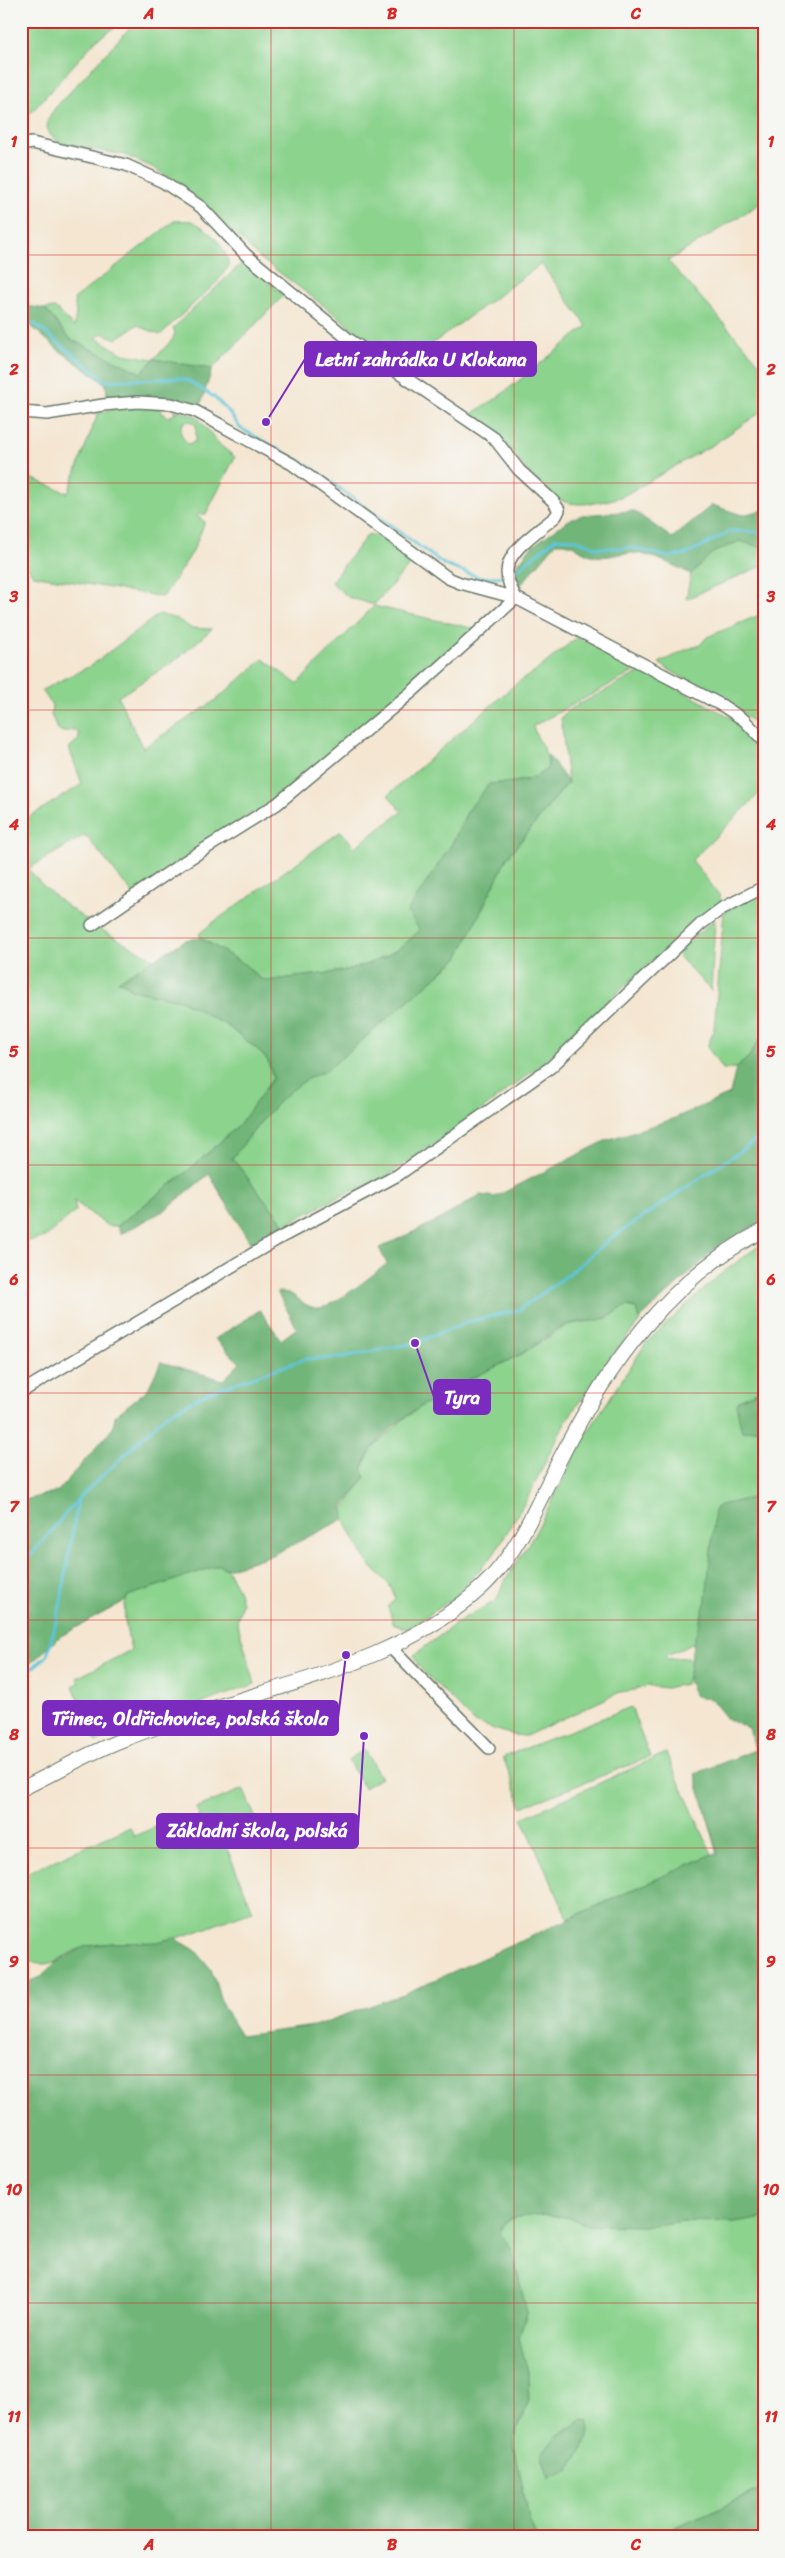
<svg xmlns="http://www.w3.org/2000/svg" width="785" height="2558" font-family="Sriracha,sans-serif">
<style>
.green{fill:#8cd38e;stroke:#568861;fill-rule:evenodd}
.forest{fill:#71b579;stroke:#487956}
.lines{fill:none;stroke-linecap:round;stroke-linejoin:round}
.stream{stroke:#5dc5d9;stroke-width:3}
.minor-casing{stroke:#6a786b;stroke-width:14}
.tertiary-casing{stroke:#6a786b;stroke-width:16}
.minor{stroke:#fff;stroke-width:11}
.tertiary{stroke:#fff;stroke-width:14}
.grid{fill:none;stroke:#d62828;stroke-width:1;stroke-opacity:0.55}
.leader{fill:none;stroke:#7b2cbf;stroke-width:2}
.callout-dot{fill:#7b2cbf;stroke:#f6f6f2;stroke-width:2}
.callout{fill:#7b2cbf;stroke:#7b2cbf;stroke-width:2}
.callout-label{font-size:19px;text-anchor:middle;font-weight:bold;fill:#fff}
.neatline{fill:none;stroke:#d62828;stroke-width:2}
.grid-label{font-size:16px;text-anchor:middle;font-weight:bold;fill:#d62828}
</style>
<rect width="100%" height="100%" fill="#f6f6f2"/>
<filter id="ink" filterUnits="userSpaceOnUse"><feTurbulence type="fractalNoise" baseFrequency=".02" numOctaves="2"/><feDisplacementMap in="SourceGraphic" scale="10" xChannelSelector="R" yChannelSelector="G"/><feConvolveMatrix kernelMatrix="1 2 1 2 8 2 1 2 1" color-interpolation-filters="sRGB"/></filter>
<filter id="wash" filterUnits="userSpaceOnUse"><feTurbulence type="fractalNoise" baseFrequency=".0096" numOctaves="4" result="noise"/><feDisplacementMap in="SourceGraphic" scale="20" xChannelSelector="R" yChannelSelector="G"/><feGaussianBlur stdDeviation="1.12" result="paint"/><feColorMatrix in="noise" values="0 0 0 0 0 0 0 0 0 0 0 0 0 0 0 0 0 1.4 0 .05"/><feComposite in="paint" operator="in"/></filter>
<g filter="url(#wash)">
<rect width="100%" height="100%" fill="#f4e6d1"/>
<path class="green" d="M21,21H124L96,40L21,124Z
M136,21H764V201L668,261L764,368V410L714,444L623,496C609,501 586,506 570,503C543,499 516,455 498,436C491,428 480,421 471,414L497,398L587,326L541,264L413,358H388L359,339L344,321L260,258L196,197L154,168L125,155L60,143L51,136L47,128L48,119L55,108Z
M174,221C179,221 186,220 191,221C209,228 226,247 229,266L217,282L160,335L137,325L116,339L102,333L96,338L123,354L154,359L173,339L175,332L173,328L244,261L284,295L212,369L154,359L141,373L70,339L45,309L55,308L74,327L76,313L74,299Z
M119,407L161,408V412L169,417L176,413L172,409L196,416L221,446L235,457L206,514H199L197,516L205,522L192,553L163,597L33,575L21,559V474L68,493L98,413ZM191,421L196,425V441L188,444C181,436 178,432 184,422Z
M368,534L384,538L413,561L374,605L348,597L331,582Z
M740,541L764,548V565L686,599L691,574L712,553Z
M374,606L476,629L409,689L255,815L252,813L133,894L85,835L28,869C62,910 110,935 156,960L119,980L132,990L180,1000L226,1025L257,1049L268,1061L273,1079L241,1123L188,1171L117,1226H108L74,1201L76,1211L45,1237L21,1243V822L82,784L69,748L79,739V733L73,730L64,732L59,731L51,715L52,705L42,690L92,665L159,614L177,619L191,628L212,629L176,660L118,697L143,748L216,700L263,659L297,684Z
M764,613V722C753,727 743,712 735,706C712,688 682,681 659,663L685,650L700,645L707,637Z
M577,637L641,668L533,726C538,744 547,746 548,767C535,783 509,782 489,784L467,812L453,842L420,930C375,977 326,971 268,981L259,978L244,964L201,938L199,934L211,924L341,831L355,847L402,812L388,795L518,682L536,671Z
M644,670L733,719L764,746V789L692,860L720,896L721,903L640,972L542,1064L459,1127L384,1178L332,1200L285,1225L232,1158C258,1127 286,1083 326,1071L458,958L507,858L568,783L561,718L567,711Z
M764,891V1031L749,1057L736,1068L723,1069L707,1047L714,1030L724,912Z
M715,921L711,991L676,953L710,923Z
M764,1242V1389L739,1400L742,1432L764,1427V1500L756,1497L711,1561L706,1600L694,1643L665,1656L668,1659L688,1657L692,1665L685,1684L666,1688L647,1686L635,1690L620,1692L526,1736L512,1735L474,1722L418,1666L414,1655L462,1619L496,1601L506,1579L534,1535L587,1433L646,1343L718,1276Z
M625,1306L636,1308L640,1321L609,1359L564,1424L527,1499L494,1554L453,1599L407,1629L393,1623L388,1607L395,1599C393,1583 379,1577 370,1565C359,1549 348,1530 342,1512L365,1477L362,1470L372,1448L405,1418L439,1394L522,1354L567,1325L608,1318Z
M219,1565L227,1569L239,1592L242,1603L237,1621L255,1684L96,1742L73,1686L79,1683L77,1678L131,1650C128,1634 120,1611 128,1596Z
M631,1707L650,1757L522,1807L503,1757Z
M364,1750L381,1778L364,1788L348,1760Z
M666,1753L712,1854L568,1919L522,1818Z
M243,1789L258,1823L256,1831L226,1846L253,1911C222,1920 191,1937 158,1942C134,1945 109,1940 85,1947C60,1954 51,1975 21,1957V1875L130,1827L134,1836L180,1817L196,1823L199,1815L196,1808Z
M545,2214L567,2217L588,2225L649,2226L681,2221L740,2222L764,2218V2489L651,2537H536L530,2523L514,2446L517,2427L523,2418L528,2373L519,2338L527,2312L500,2233C505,2213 528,2216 545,2214ZM569,2427L589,2438L568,2471L541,2453Z"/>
<path class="forest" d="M21,305L45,309L70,339L141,373L154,359L212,369L200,407L175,398L107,397L106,384L56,348L31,326L21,323Z
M712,505L742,515L764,510V548L740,541L712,553L691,574C674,566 653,554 633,553C619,552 606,560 591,555C575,550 577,542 556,543L519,587L514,578V569L531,547L567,521L582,515L634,511L672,538Z
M548,755L568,782L507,858L458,958L326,1071C286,1083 258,1127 232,1158L284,1224L252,1246L209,1174L165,1210L121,1234L117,1226L188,1171L241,1123L273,1078L268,1061L257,1049L226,1025L180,1000L132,990L123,982L118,981L186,940L201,938L244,964L259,978L268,981C326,971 375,977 420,930L407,912L453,842L467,812L489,784C509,782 535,783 548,767Z
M764,1031V1221L723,1242L640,1319L636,1308C623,1302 617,1314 606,1318C593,1323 577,1320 564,1326C548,1334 535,1346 519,1355C474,1379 377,1416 362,1470L365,1477L343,1507L344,1519L272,1555L227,1569L219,1565L128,1596L125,1601L61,1636L21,1672V1501L58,1491L113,1428L115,1416L148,1389L161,1362L223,1380L240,1363L215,1339L260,1310L281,1340L297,1328L277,1292C296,1290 299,1305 315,1308C330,1311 373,1274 387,1264L379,1248L441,1219L480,1195L495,1197L607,1140L670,1120L730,1094L736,1068L749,1057Z
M764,1389V1427L742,1432L736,1404L739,1400Z
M756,1497L764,1500V2218L740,2222L681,2221L649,2226L588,2225L567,2217L545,2214L511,2218L502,2225L500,2233L512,2250L527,2312L519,2338L528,2372L529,2401L517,2427L514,2446L530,2523L536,2537H21V1985L40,1977L55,1963L84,1947L111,1943L157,1942L175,1938L195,1950L211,1969L223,2007L241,2036L314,2026L406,1993L712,1854H718L695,1774L755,1750L749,1728L728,1720L711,1699L695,1697L688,1680L693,1644L706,1600L715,1508L720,1505Z
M582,2420L589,2421V2438L568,2471L549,2479L541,2453L557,2437Z
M764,2489V2537H651L654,2536Z"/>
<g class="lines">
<path class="stream" d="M21,320L36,325L106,381L177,378L189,381L214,397L229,412L240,428L310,467L445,565L481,578L504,576
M510,576L556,538L574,539L598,548H634L669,557L687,554L731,531L764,532
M21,1567L78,1499L166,1415L209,1392L305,1359L338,1358L415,1343L467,1322L519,1310L569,1274L610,1239L764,1135
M21,1677L47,1656L60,1607L78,1500"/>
</g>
</g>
<g filter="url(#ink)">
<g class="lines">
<g class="minor-casing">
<path id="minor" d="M21,145L32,143L126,165L163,182L201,207L246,255L347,338L494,438L519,470L553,501L559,510L556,516C541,530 507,549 507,572C507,582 512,590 516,598
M21,412L47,414L103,405L138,402L171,404L195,411L292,464L448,578L460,583L516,598L723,706L744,720L764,741
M92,925L184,862L277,804L414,690L516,598
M21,1392L276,1240L398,1175L551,1067L701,924L721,909L764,887
M391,1648L489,1748"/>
</g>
<g class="tertiary-casing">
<path id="tertiary" d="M21,1789C55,1773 88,1753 122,1740C152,1728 183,1718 214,1708C308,1678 407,1656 482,1587C518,1554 538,1502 560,1459C606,1367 669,1278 764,1230"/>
</g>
<use href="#minor" class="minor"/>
<use href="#tertiary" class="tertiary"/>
</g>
</g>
<path class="grid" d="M271,21V2537M514,21V2537M21,255H764M21,483H764M21,710H764M21,938H764M21,1165H764M21,1393H764M21,1620H764M21,1848H764M21,2075H764M21,2303H764"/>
<path class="leader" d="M266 422L305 359M415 1343L434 1397M346 1655L338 1718M364 1736L358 1831"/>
<g class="callout-dot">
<circle cx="266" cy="422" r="5"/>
<circle cx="415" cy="1343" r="5"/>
<circle cx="346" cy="1655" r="5"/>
<circle cx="364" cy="1736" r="5"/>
</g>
<g class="callout">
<rect x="305" y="342" width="231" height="34" rx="5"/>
<rect x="434" y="1380" width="56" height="34" rx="5"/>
<rect x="43" y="1701" width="295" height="34" rx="5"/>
<rect x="157" y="1814" width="201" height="34" rx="5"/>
</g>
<g class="callout-label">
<text x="421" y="366">Letní zahrádka U Klokana</text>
<text x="462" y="1404">Tyra</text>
<text x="190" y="1725">Třinec, Oldřichovice, polská škola</text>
<text x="257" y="1837">Základní škola, polská</text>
</g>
<rect width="785" height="2558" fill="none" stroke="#f6f6f2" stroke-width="55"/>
<rect x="28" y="28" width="730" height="2502" class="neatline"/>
<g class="grid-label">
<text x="149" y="19">A</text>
<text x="392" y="19">B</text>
<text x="636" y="19">C</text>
<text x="14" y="147">1</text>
<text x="771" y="147">1</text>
<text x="14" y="375">2</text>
<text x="771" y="375">2</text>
<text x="14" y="602">3</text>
<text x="771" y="602">3</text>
<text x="14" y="830">4</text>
<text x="771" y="830">4</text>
<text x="14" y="1057">5</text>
<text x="771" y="1057">5</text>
<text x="14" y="1285">6</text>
<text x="771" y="1285">6</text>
<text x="14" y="1512">7</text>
<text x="771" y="1512">7</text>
<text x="14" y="1740">8</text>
<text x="771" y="1740">8</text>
<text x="14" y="1967">9</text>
<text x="771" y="1967">9</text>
<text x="14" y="2195">10</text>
<text x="771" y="2195">10</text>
<text x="14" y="2422">11</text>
<text x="771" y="2422">11</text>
<text x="149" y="2550">A</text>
<text x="392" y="2550">B</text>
<text x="636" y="2550">C</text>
</g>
</svg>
